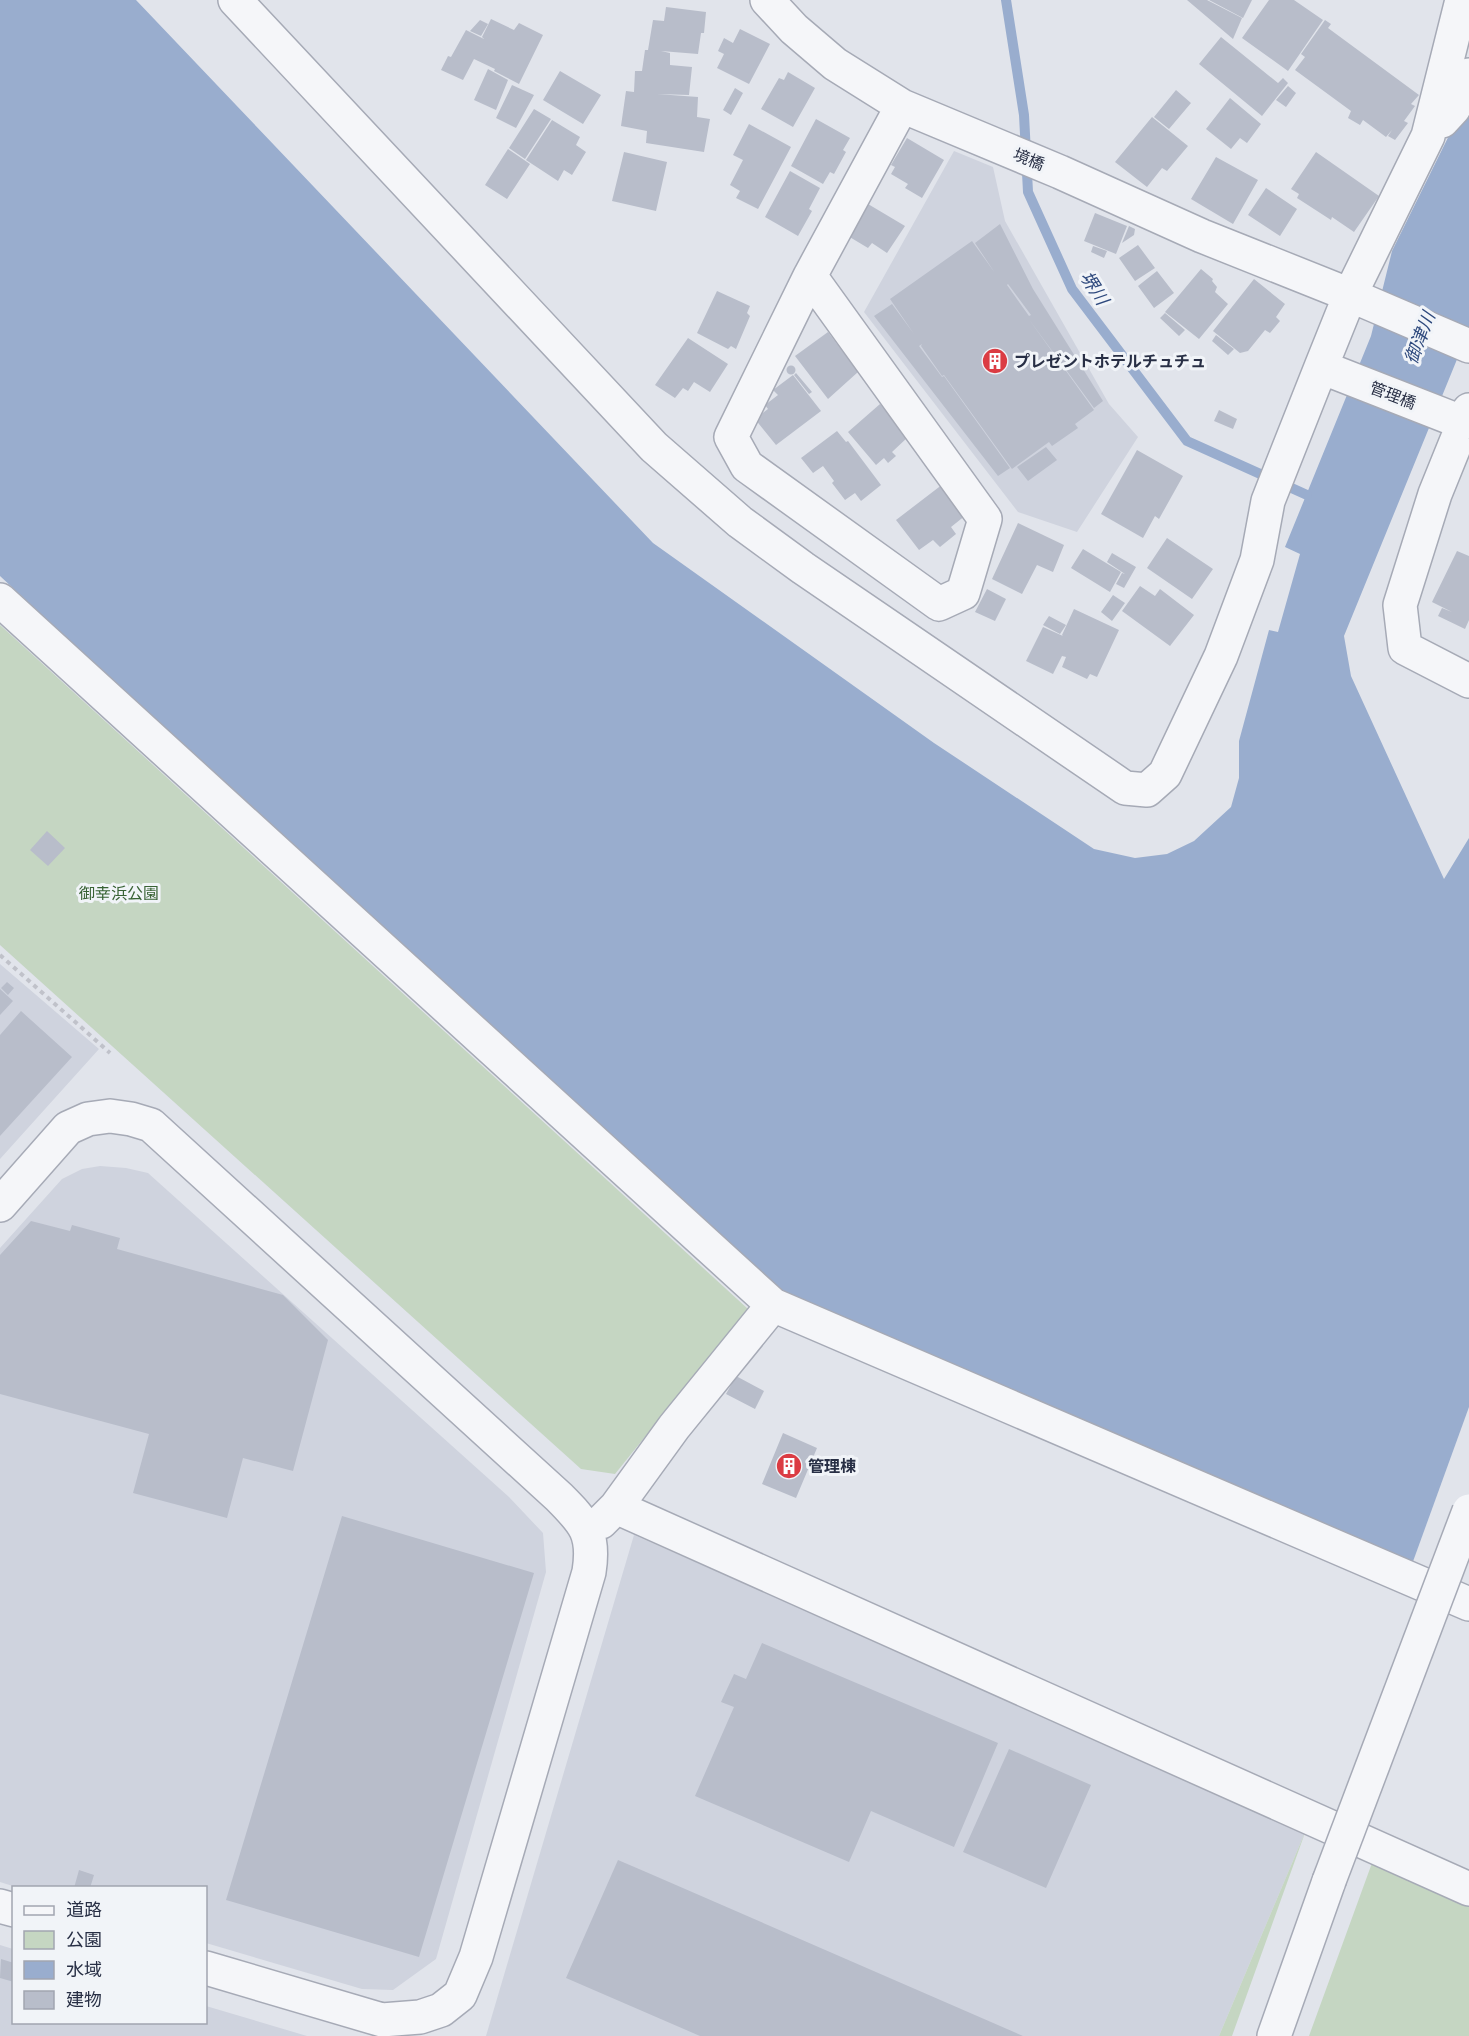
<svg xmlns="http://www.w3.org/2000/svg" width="1469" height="2036" font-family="Inter,'Noto Sans JP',sans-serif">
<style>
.built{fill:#cfd3de}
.green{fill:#c5d6c2}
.water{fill:#99adce}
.pier{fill:#e1e4eb}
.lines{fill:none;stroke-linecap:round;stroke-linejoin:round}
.stream{stroke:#99adce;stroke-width:10}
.building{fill:#b8bdca;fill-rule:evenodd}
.minor-casing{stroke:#a6aab6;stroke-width:36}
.path{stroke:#c0c2ca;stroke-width:4;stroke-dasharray:4.5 4.5;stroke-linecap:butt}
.minor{stroke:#f5f6f9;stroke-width:33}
.minor-bridge-casing{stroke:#a6aab6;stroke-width:36;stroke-linecap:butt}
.minor-bridge{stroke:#f5f6f9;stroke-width:33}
.labels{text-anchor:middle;stroke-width:6;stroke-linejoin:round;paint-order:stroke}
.street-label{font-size:16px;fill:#282f45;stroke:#f1f4f8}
.poi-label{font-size:16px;font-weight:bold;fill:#282f45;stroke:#f1f4f8;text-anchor:start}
.park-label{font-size:16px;fill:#386234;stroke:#f1f4f8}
.water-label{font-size:18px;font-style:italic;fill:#2e497d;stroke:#f1f4f8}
</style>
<rect width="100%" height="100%" fill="#e1e4eb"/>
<path class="built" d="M954,151L993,167L1005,221L1109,404L1138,437L1077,532L1018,512L864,312Z
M0,964L99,1049L0,1159Z
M100,1166L126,1168L148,1173L509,1497L543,1533L546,1572L436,1959L393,1990L362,1989L206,1943V1888H19L0,1882V1248L62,1179L82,1169Z
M634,1535L1306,1830L1219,2036H486Z
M0,1945L13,1949L14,2022H206V2006L307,2036H0Z"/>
<path class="green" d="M0,625L748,1309L615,1474L581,1469L0,945Z
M1306,1830L1232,2036H1219Z
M1372,1863L1469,1906V2036H1309Z"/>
<path class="water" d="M0,0H136L653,543L934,743L1094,849L1135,858L1167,854L1194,841L1231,807L1239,778V741L1269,630L1278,632L1300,554L1285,547L1371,336L1392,251L1469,95V330L1344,636L1351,676L1444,879L1469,838V1589L787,1295L154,719L0,576Z"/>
<path class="pier" d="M1469,1407V1592L1411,1567Z"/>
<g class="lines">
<path class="stream" d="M1006,0L1024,115L1028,192L1072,289L1187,441L1307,495"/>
</g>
<path class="building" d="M1187,0H1207L1242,18L1233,39Z
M1209,0H1252L1243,18Z
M1269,0H1294L1323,20L1288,71L1242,38Z
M666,7L706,12L704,33H701L698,54L661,51L670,53V65L692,67L689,95L657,94L698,97L697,117L710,119L704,152L646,143L647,131L621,126L626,91L634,92L635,71H642L645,50H648L653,20L664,21Z
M491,19L514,30L519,23L543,35L519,84L494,71L495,69L474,59L463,80L441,70L448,56L451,57L466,30L484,39L482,37Z
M480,20L488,24L481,36L470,31Z
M1325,20L1331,24L1328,28L1419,95L1411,104L1415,106L1404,121L1408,123L1395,140L1388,136L1392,130L1386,137L1363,120L1360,125L1348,118L1351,111L1295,70L1305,57L1301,54Z
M740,29L770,44L749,84L717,68L724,54L718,51L724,38L733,43Z
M1221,37L1278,83L1283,78L1288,83L1262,116L1199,64Z
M488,69L508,80L496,110L474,100Z
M560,71L601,95L583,124L543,100Z
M788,72L815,88L793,127L761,109L779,78L784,80Z
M512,85L534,95L516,128L496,118Z
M1288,86L1296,93L1286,107L1276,100Z
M735,88L743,93L731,115L723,110Z
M1176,90L1191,103L1169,129L1154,117Z
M1230,98L1261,124L1247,143L1240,138L1231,149L1206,129Z
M534,109L551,119L525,159L509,148Z
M1152,117L1188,146L1167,171L1162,168L1147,187L1115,162Z
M816,119L850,138L843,150L846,152L834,174L830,172L823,184L791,166Z
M552,120L580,137L576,145L586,152L572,175L564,170L558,181L526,160Z
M749,124L791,147L758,209L736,198L740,191L730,185L743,160L733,155Z
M907,138L944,160L922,198L905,188L908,184L891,174L895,167L891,165Z
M508,149L530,164L507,199L485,185Z
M624,152L667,162L656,211L612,201Z
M1316,152L1379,196L1354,232L1332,217L1331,220L1297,198L1299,194L1291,189Z
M1216,157L1258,180L1233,224L1191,199Z
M790,171L820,188L809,209L812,211L798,236L765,217Z
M1266,188L1297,209L1280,236L1248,215Z
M868,204L905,226L887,253L872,243L868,248L848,236Z
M1095,213L1127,226L1116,254L1084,241Z
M1000,224L1033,289L1103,401L1094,408L1028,318L1094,410L1075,424L1078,428L1052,446L1049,442L1012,469L944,375L942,376L921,346L922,344L919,346L942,377L944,376L1010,468L998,476L874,316L892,304L914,334L890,299L972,241L995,273L975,243ZM1008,284L1031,315L1029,316L1007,285Z
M1129,226L1135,229L1134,235L1122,243Z
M1138,245L1155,268L1135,281L1119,258Z
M1093,246L1107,251L1104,258L1091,252Z
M1201,269L1213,279L1212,281L1217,287L1215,292L1228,304L1199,339L1165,312Z
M1157,271L1174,293L1154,308L1138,286Z
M1254,279L1285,304L1276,317L1280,321L1270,333L1265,330L1248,351L1240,353L1213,331Z
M717,291L750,306L747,313L750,316L736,349L731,346L728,349L697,333Z
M1165,313L1185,330L1179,336L1160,318Z
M828,332L858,372L828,399L795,356Z
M1216,335L1234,349L1228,355L1212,341Z
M688,338L728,364L710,392L694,382L688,391L683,388L675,398L655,385Z
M786.5 370a4.5 4.5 0 1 1 9 0a4.5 4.5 0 1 1-9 0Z
M796,373L812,392L809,394L794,375Z
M793,375L821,411L776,445L755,419L768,409L765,405L778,395L773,390Z
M880,404L908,437L892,452L896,456L888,463L884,458L876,465L848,432Z
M1219,410L1237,419L1233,429L1214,421Z
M837,431L846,442L848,441L881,485L861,501L855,493L845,500L832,483L834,481L823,466L813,473L801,458Z
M1046,447L1057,460L1028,481L1017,467Z
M1137,450L1183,476L1159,519L1155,516L1143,538L1101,514Z
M943,484L966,515L951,527L956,534L940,547L933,540L919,550L896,520Z
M1018,523L1064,545L1053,572L1037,565L1022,594L992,579Z
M1167,538L1213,569L1192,599L1147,568Z
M1083,549L1121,572L1110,592L1071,568Z
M1457,551L1469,556V620L1465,629L1438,616L1442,608L1452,612L1432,602Z
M1112,553L1136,567L1124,588L1116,584L1122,573L1125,574L1107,562Z
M1140,586L1155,596L1160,589L1194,615L1170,646L1122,611Z
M987,589L1006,599L995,621L975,612Z
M1113,595L1125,603L1112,621L1101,612Z
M1074,609L1119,630L1097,677L1090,674L1087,679L1062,667L1066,657L1062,656L1053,674L1026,661L1043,627L1063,636L1062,635Z
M1049,616L1066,625L1060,634L1043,625Z
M47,831L65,848L48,866L30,850Z
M7,982L14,988L8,995L1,988Z
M0,989L13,1001L0,1015Z
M21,1011L72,1057L0,1136V1035Z
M31,1221L70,1231L72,1225L120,1238L117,1249L283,1295L328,1340L293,1471L243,1458L227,1518L133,1493L149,1434L0,1394V1255Z
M736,1376L764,1391L755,1409L726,1394Z
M783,1433L817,1448L796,1498L762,1484Z
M342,1516L534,1573L419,1957L226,1900Z
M762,1643L998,1743L954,1847L871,1811L849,1862L695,1796L734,1707L721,1702L734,1674L746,1679Z
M1009,1749L1091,1785L1046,1888L963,1852Z
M618,1860L646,1872L1023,2036H700L566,1978Z
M79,1870L94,1875L90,1888H74Z
M1,1959L14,1963V1982L0,1978Z"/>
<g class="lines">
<g class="minor-casing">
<path id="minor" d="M235,0L654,447L740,522L803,568L1125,788L1147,790L1165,774L1221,656L1257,560L1268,501L1321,367L1350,295L1428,136L1462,0
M767,0L794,29L835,64L902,106L1060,172L1202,236L1350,295L1469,346
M1442,121L1454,108L1469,75
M810,276L985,519L963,593L939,604L747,466L731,437L810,276L902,106
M1321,367L1464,423
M1469,410L1435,494L1400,605L1405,648L1469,681
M0,600L773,1305L1469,1604
M0,1205L68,1128L88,1119L110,1116L131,1119L151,1125L559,1497C585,1523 595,1534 589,1572L476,1957L460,1995L441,2010L420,2017L382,2020L206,1968
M616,1507L1469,1889
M601,1522L616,1507L674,1427L773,1305
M0,1906L14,1910
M1274,2036L1329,1881"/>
</g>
<path class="path" d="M0,955L110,1053"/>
<use href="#minor" class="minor"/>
<g class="minor-bridge-casing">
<path id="minor-bridge" d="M1329,1881L1469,1511"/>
</g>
<use href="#minor-bridge" class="minor-bridge"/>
</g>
<defs>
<g id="building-disc" transform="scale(1.35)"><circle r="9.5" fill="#db3c43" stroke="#f1f4f8"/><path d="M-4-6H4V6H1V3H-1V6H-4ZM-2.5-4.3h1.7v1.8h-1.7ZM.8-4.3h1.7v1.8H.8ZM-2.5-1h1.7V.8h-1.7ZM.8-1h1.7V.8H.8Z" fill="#fff"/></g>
</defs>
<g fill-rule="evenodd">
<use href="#building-disc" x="995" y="361"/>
<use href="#building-disc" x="789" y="1466"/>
</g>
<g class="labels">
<g class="street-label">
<text transform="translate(1029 159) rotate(22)" y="6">境橋</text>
<text transform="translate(1393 395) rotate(21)" y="6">管理橋</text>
</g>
<g class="poi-label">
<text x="1014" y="367">プレゼントホテルチュチュ</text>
<text x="808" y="1472">管理棟</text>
</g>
<g class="park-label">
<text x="119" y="899">御幸浜公園</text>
</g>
<g class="water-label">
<text transform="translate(1094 288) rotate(57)" y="6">堺川</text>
<text transform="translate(1420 338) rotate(-69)" y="6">御津川</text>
</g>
</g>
<rect x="12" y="1886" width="195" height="138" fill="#f1f4f8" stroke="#a1a5b0" stroke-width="1.5"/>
<rect x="24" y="1906" width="30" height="9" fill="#f5f6f9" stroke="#a1a5b0" stroke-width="1.5"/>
<text x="66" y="1916" font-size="18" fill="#282f45">道路</text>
<rect x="24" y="1931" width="30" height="18" fill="#c5d6c2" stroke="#a1a5b0" stroke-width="1.5"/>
<text x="66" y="1946" font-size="18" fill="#282f45">公園</text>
<rect x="24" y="1961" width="30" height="18" fill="#99adce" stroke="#a1a5b0" stroke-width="1.5"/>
<text x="66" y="1976" font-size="18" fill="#282f45">水域</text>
<rect x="24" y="1991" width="30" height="18" fill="#b8bdca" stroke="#a1a5b0" stroke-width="1.5"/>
<text x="66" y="2006" font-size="18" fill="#282f45">建物</text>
</svg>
